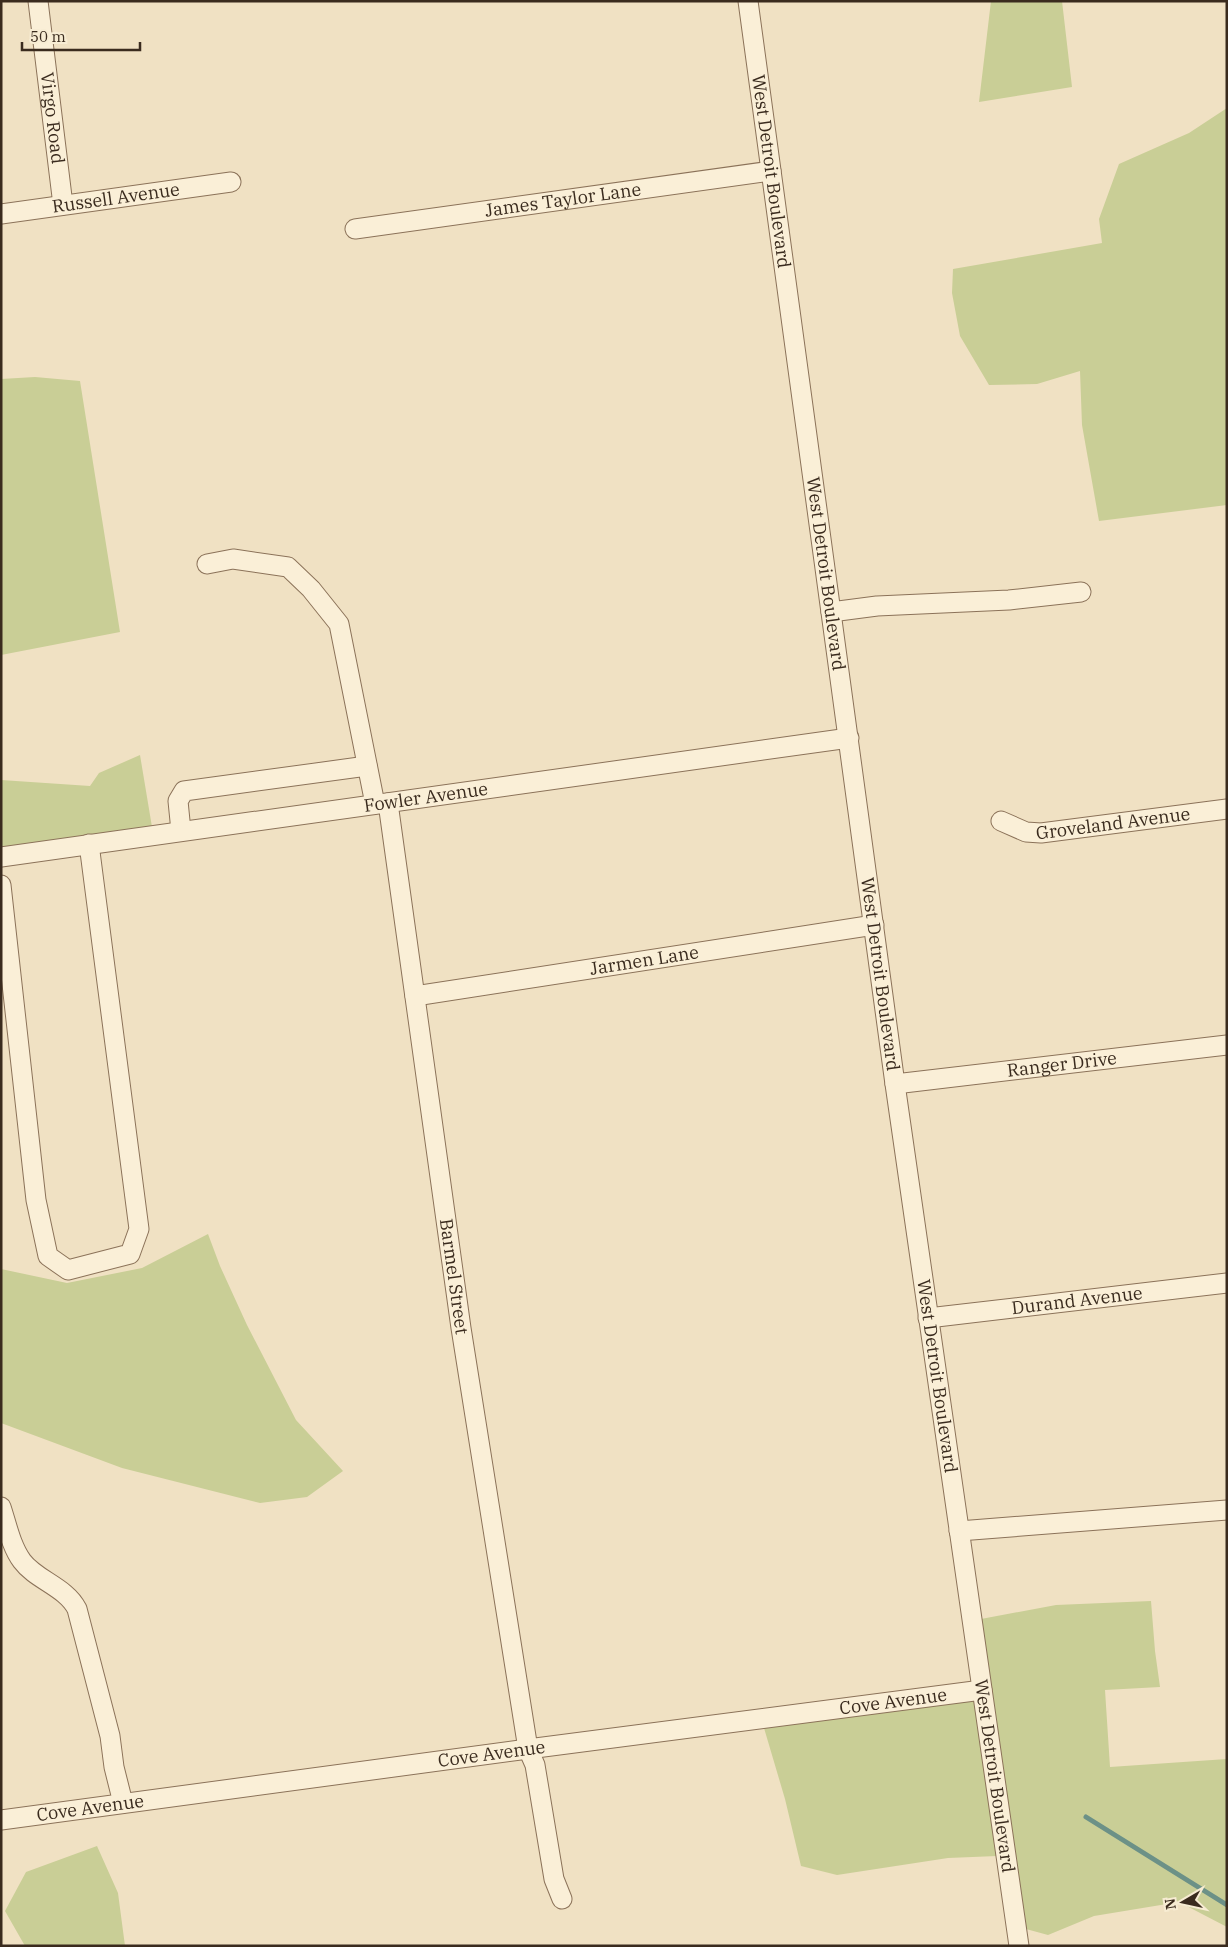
<svg xmlns="http://www.w3.org/2000/svg" width="1228" height="1947" font-family="'IBM Plex Serif',serif">
<style>
.green{fill:#c9ce96}
.lines{fill:none;stroke-linecap:round;stroke-linejoin:round}
.stream{stroke:#6c9187;stroke-width:5}
.minor-casing{stroke:#8b7259;stroke-width:21}
.minor{stroke:#faefd7;stroke-width:19}
.labels{text-anchor:middle;stroke-width:4;stroke-linejoin:round;paint-order:stroke}
.street-label{font-size:18px;fill:#3a2b1e;stroke:#f7ecd3}
</style>
<rect width="100%" height="100%" fill="#f0e1c3"/>
<path class="green" d="M991,1H1062L1072,87L979,102Z
M1227,108V505L1099,521L1082,425L1080,371L1037,384L989,385L960,336L952,293L953,269L1102,243L1099,219L1119,164L1189,133Z
M35,377L80,381L120,632L1,655V379Z
M140,755L152,827L1,850V780L90,786L99,773Z
M208,1234L220,1266L247,1325L296,1420L343,1471L307,1497L260,1503L122,1468L1,1423V1269L67,1283L142,1268Z
M1151,1601L1155,1651L1160,1687L1105,1690L1110,1767L1227,1759V1927L1179,1902L1094,1916L1048,1935L1026,1929L981,1619L1056,1605Z
M974,1699L997,1856L948,1858L837,1875L801,1866L785,1799L764,1728Z
M97,1846L118,1893L125,1946H25L5,1911L26,1872Z"/>
<g class="lines">
<path class="stream" d="M1086,1817L1227,1905"/>
<g class="minor-casing">
<g id="minor">
<path id="s1" d="M38,1L63,205"/>
<path id="s2" d="M748,1L895,1084L1019,1946"/>
<path id="s3" d="M1,214L231,182"/>
<path id="s4" d="M355,229L771,171"/>
<path d="M207,564L233,559L288,567L311,589L339,624L375,804"/>
<path d="M831,612L877,606L1009,600L1081,592"/>
<path id="s5" d="M388,803L461,1328L528,1749L535,1765L554,1879L562,1899"/>
<path id="s6" d="M1001,821L1026,832L1041,833L1227,809"/>
<path d="M181,831L178,801L184,791L367,766"/>
<path id="s7" d="M1,857L849,738"/>
<path d="M1,885L36,1200L48,1256L68,1270L130,1254L139,1229L89,844"/>
<path id="s8" d="M415,996L874,925"/>
<path id="s9" d="M895,1084L1227,1045"/>
<path id="s10" d="M928,1318L1227,1283"/>
<path d="M1,1507C7,1525 11,1546 22,1561C36,1580 66,1587 77,1609L110,1736L114,1767L123,1803"/>
<path d="M959,1531L1227,1510"/>
<path id="s11" d="M1,1820L528,1749L982,1690"/>
</g>
</g>
<use href="#minor" class="minor"/>
</g>
<g class="labels">
<g class="street-label">
<text dy="6" stroke="none"><textPath href="#s1" startOffset="118">Virgo Road</textPath></text>
<text dy="6" stroke="none"><textPath href="#s2" startOffset="172">West Detroit Boulevard</textPath></text>
<text dy="6" stroke="none"><textPath href="#s3" startOffset="116">Russell Avenue</textPath></text>
<text dy="6" stroke="none"><textPath href="#s4" startOffset="210">James Taylor Lane</textPath></text>
<text dy="6" stroke="none"><textPath href="#s2" startOffset="578">West Detroit Boulevard</textPath></text>
<text dy="6" stroke="none"><textPath href="#s7" startOffset="429">Fowler Avenue</textPath></text>
<text dy="6" stroke="none"><textPath href="#s6" startOffset="115">Groveland Avenue</textPath></text>
<text dy="6" stroke="none"><textPath href="#s8" startOffset="232">Jarmen Lane</textPath></text>
<text dy="6" stroke="none"><textPath href="#s2" startOffset="982">West Detroit Boulevard</textPath></text>
<text dy="6" stroke="none"><textPath href="#s9" startOffset="168">Ranger Drive</textPath></text>
<text dy="6" stroke="none"><textPath href="#s5" startOffset="478">Barmel Street</textPath></text>
<text dy="6" stroke="none"><textPath href="#s10" startOffset="150">Durand Avenue</textPath></text>
<text dy="6" stroke="none"><textPath href="#s2" startOffset="1388">West Detroit Boulevard</textPath></text>
<text dy="6" stroke="none"><textPath href="#s11" startOffset="900">Cove Avenue</textPath></text>
<text dy="6" stroke="none"><textPath href="#s11" startOffset="495">Cove Avenue</textPath></text>
<text dy="6" stroke="none"><textPath href="#s2" startOffset="1792">West Detroit Boulevard</textPath></text>
<text dy="6" stroke="none"><textPath href="#s11" startOffset="90">Cove Avenue</textPath></text>
</g>
</g>
<rect width="1228" height="1947" fill="none" stroke="#3a2b1e" stroke-width="5"/>
<g transform="translate(1183 1902) rotate(261)" stroke="#f7ecd3" stroke-width="4" paint-order="stroke">
<path d="M0-4L9 19L0 12L-9 19Z" fill="#3a2b1e"/>
<text y="-8" font-size="14" font-weight="bold" text-anchor="middle" fill="#3a2b1e">N</text>
</g>
<path d="M22 42v8h118v-8" fill="none" stroke="#3a2b1e" stroke-width="2.5"/>
<text x="30" y="42" font-size="15" fill="#3a2b1e" stroke="#f7ecd3" stroke-width="4" paint-order="stroke">50 m</text>
</svg>
